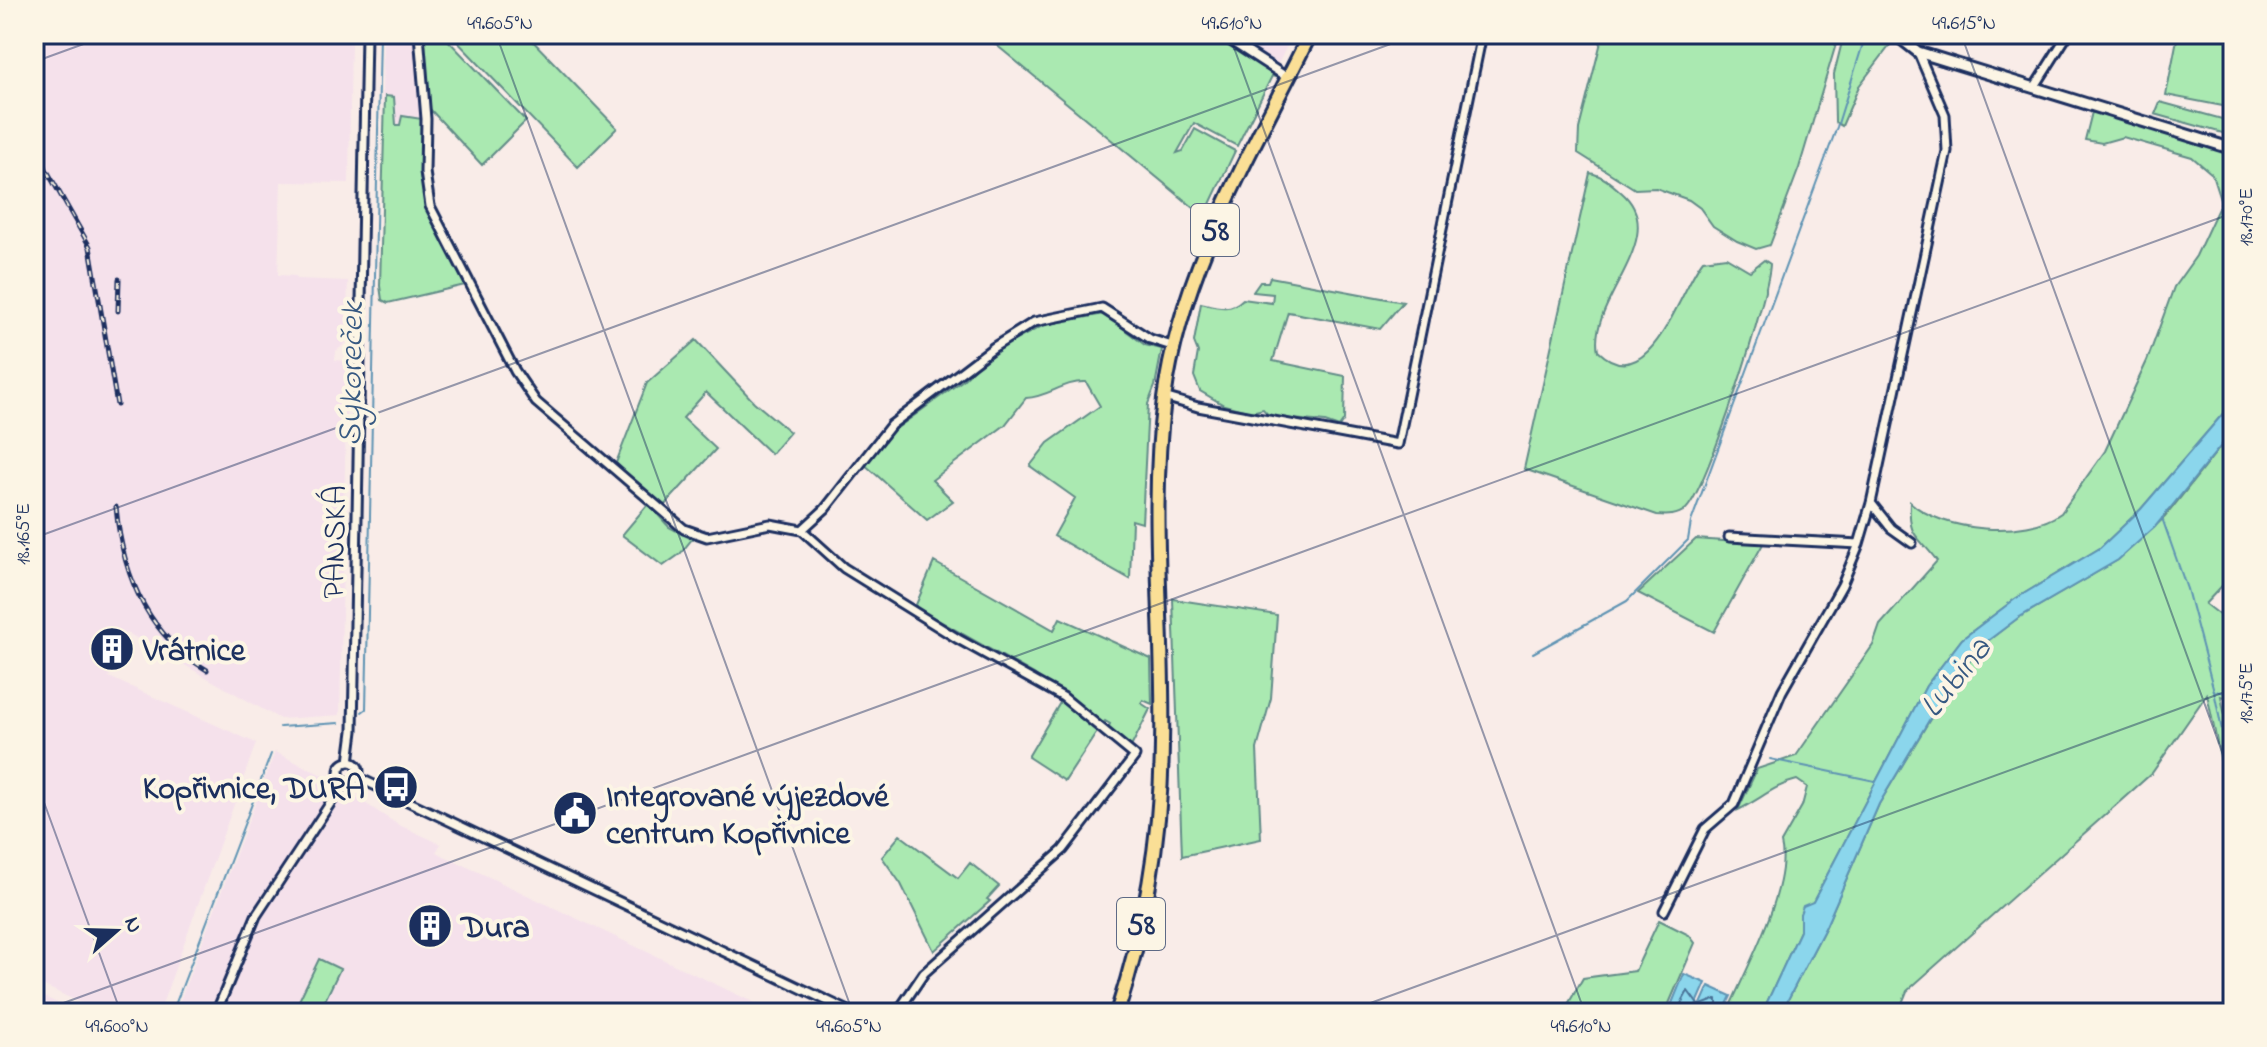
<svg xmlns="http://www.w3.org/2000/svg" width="2267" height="1047" font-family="'Indie Flower',sans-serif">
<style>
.built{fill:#f5e1eb}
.green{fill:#aae9b1;stroke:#628c88;stroke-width:2}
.water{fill:#8bd6ec;stroke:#5e93b3;stroke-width:2}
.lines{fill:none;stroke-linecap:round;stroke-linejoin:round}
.shore{stroke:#487297;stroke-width:2}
.stream{stroke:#5e93b3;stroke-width:2}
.minor-casing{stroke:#1b2f5e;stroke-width:13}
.tertiary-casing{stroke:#1b2f5e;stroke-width:15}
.primary-casing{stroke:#1b2f5e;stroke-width:18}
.minor{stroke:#fcf5e5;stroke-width:7}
.tertiary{stroke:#fcf5e5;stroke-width:9}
.primary{stroke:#fadf96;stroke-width:12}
.rail-casing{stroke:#1b2f5e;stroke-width:5}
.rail{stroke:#fcf5e5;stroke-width:2;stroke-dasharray:6;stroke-linecap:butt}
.ticks{fill:none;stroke:#1b2f5e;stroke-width:2;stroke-opacity:0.45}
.labels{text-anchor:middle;stroke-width:8;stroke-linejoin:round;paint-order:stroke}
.shield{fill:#fcf5e5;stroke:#5e6a86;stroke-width:2}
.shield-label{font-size:30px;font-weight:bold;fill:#1b2f5e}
.street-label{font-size:32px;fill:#1b2f5e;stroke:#fcf5e5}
.poi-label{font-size:32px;font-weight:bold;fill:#1b2f5e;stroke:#fcf5e5;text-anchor:start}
.water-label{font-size:34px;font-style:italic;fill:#375982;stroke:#fcf5e5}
.neatline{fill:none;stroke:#1b2f5e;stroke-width:3}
.ticks-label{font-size:20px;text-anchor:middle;fill:#1b2f5e}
</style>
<rect width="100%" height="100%" fill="#f9ece8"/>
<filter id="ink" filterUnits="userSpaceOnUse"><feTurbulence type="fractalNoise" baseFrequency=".0125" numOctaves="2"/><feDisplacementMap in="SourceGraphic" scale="16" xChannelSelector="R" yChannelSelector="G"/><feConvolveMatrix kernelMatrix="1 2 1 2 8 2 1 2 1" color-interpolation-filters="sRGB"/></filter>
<g filter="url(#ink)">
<path class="built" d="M34,34H351L349,183L281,182L278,275L296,276L297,279L348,281L346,343L336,351L335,360L347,361L340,715L280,719L126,632L109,677L256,743L159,1013H102L34,981Z
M383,34H416L424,120L422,163V132L395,125V100L384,99L382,107Z
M1248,34H1293L1277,66L1242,42Z
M275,752L322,775L397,824L441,844L436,852L776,1013H175Z
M34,992L51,1000L78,1013H34Z"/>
<path class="green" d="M422,34H442L526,121L482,165L428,107Z
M450,34H526L617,128L578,167Z
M983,34H1216L1281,79L1272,76L1237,146L1194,123L1177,153L1183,151L1195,129L1235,151L1210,204L1218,208L1215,213L1208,209L1205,217Z
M1603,34H1839L1799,168L1770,245L1756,249L1737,241L1713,226L1700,208L1689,200L1656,188L1635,189L1578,153L1579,129Z
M1844,34H1874L1891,44L1859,86L1842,126L1835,122L1834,74Z
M2178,34H2233V108L2166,95Z
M385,96L394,97L396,125H400L402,116L422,119L420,167L427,208L465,285L388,303L382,300L380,286Z
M2160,102L2233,122V136L2155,114Z
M2092,112L2230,153L2233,162V402L2141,509L2100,548L2015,599L1962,639L1926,686L1813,902L1800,914V931L1762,1013H1727C1745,971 1792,886 1781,843L1802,806L1807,787L1797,780C1775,785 1759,800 1738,810L1757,769L1796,756L1873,645L1880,625L1937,561C1918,534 1908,540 1910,502C1942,532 2026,539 2061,513L2105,451L2147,361L2174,287L2196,256L2221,202L2212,174L2192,157L2123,137L2102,143L2085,140Z
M1590,173C1602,175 1612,184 1621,192C1673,236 1587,301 1598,351C1650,401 1681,286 1703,260L1726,257L1750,271L1764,260L1770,264C1769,296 1707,490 1686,509C1677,516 1668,516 1657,515L1524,469Z
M1270,277L1403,302L1380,329L1288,312L1273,361L1345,376L1344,420L1339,427L1325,422L1270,417L1263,409L1251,412L1224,405L1200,391L1194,376L1198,352L1194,342L1201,303C1217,307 1230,312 1243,299L1272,303L1273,294L1253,292L1260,282H1268Z
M1104,314L1145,345L1162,349L1155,386L1148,404L1142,523L1132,520L1130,579L1054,536L1075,498L1030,466L1048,443L1100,406L1086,382C1063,381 1049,397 1026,398L1005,425L932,480L953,501L927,520L863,463L893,431L963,380L989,354L1044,325Z
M696,340L754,402L790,432L771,454L706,392L683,418L716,449L662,508L616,463L647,383Z
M2233,431V574L2205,604L2233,626V699L2221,696L2233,757V820L2207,694L2152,773L1907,991L1898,1013H1781L1826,926L1879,804L1947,691L1981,646L2018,618L2118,560L2165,517Z
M648,504L669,527L692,539L680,554L663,566L622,535Z
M1696,539L1763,544L1714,632L1638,593Z
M934,562L1054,630L1060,618L1151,659L1152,704L1143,700L1141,703L1150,709L1131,747L1107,730L1110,724L1105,721L1101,725L1034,674L915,607Z
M1173,599L1277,615L1271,698L1257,749L1261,839L1182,856Z
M1061,701L1099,729L1065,781L1028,757Z
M900,835L958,878L970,863L999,886L987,899L990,901L934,951L901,884L882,857Z
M1659,920L1689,935L1695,943L1665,1013H1563L1583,978L1635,971Z
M319,959L340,969L319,1013H293Z"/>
<path class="water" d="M2233,402V431L2155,527L2118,560L2018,618L1981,646L1947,690L1879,804L1826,926L1781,1013H1762L1800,931V914L1803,906L1813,902L1926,686L1962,639L2015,599L2100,548L2141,509Z
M1684,974L1706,983L1693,1013H1668Z
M1709,986L1731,996L1723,1013H1697Z"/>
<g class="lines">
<path class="shore" d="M1676,1013L1688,991L1699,1006L1717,999V1013"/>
<path class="stream" d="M2162,518L2187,589L2214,691L2233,784
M1533,653L1627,601L1688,540L1691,522L1837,127L1866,34
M2214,691L2233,694
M362,712L366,709L380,34
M280,727L339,723
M1770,759L1875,781
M172,1013L271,754"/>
<g class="minor-casing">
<path id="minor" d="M419,34L426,119L425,172L430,206L515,371L536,402L684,529L707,537L770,524L802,530L844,568L958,639L1063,697L1135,756L1063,850L924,973L897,1013
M1220,34L1288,78
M2026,34L2067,35
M2034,88L2068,34
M1164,397L1198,407L1398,444L1482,34
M1871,503L1891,528L1912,543
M802,530L825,509L891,425L994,347L1034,322L1102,308L1150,339L1175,347
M1729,537L1859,544
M349,762L353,731L366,34
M339 772a10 10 0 1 1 20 0a10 10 0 1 1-20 0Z
M357,777L853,1013
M1664,911L1705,829L1734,804L1782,691L1842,585L1859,544L1871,503L1947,151L1945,115L1918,52
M216,1013L256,916L345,781"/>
</g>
<g class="tertiary-casing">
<path id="tertiary" d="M1895,34L1918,52L2233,149"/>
</g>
<g class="primary-casing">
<path id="primary" d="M1117,1013C1145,927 1161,835 1162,744C1165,629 1149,514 1164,399C1181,268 1253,150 1310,34"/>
</g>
<use href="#minor" class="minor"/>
<use href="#tertiary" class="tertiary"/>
<use href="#primary" class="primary"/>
<g class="rail-casing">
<path id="rail" d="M34,138L46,169L90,247L117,405
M118,311L119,279
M116,507C122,573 146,634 207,670"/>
</g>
<use href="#rail" class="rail"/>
</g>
</g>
<path class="ticks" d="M496,34L853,1013M1229,34L1585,1013M1961,34L2233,782M34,62L111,34M34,538L1418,34M34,775L121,1013M36,1013L2233,213M1343,1013L2233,689"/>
<defs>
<g id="building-disc" transform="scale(2.3)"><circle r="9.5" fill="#1b2f5e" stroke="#fcf5e5"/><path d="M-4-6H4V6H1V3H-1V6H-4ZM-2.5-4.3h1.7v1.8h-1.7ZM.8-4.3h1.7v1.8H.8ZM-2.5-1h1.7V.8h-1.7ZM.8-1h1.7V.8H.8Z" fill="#fff"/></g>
<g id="bus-disc" transform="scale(2.3)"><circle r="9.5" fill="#1b2f5e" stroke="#fcf5e5"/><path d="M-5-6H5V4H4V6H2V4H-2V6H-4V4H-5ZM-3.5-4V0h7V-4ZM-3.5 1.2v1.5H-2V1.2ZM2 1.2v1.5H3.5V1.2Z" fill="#fff"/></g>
<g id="civic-disc" transform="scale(2.3)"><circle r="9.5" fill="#1b2f5e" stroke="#fcf5e5"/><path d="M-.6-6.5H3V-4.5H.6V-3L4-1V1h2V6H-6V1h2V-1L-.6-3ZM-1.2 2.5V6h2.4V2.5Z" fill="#fff"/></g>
</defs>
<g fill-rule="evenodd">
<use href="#building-disc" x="112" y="649"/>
<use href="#bus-disc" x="396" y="787"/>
<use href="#civic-disc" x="575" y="813"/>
<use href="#building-disc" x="430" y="926"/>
</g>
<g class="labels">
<g class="shield">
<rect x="1191" y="204" width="48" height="52" rx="6"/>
<rect x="1117" y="898" width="48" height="52" rx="6"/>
</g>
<g class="shield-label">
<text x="1215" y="240">58</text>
<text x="1141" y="934">58</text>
</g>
<g class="street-label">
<text transform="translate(333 542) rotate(-89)" y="11">PANSKÁ</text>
</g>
<g class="poi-label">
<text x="143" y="660">Vrátnice</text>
<text x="365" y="798" text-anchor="end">Kopřivnice, DURA</text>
<text x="606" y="806">Integrované výjezdové<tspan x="606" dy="37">centrum Kopřivnice</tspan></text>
<text x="461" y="937">Dura</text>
</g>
<g class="water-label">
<text transform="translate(349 374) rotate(-89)" y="12">Sýkoreček</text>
<text transform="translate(1954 676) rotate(-51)" y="12">Lubina</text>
</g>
</g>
<rect width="2267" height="1047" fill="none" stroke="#fcf5e5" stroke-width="88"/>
<g transform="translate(116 931) rotate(70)" stroke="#fcf5e5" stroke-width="6" paint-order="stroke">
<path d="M0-6L14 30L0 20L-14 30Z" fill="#1b2f5e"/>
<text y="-12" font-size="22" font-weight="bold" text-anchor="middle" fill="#1b2f5e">N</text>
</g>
<rect x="44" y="44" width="2179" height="959" class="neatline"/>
<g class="ticks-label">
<text x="500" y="29">49.605°N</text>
<text x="1232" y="29">49.610°N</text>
<text x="1964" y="29">49.615°N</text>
<text transform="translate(2245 217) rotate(-90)" y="7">18.170°E</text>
<text transform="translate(22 534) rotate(-90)" y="7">18.165°E</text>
<text transform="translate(2245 693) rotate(-90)" y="7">18.175°E</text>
<text x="117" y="1032">49.600°N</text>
<text x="849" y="1032">49.605°N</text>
<text x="1581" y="1032">49.610°N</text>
</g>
</svg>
